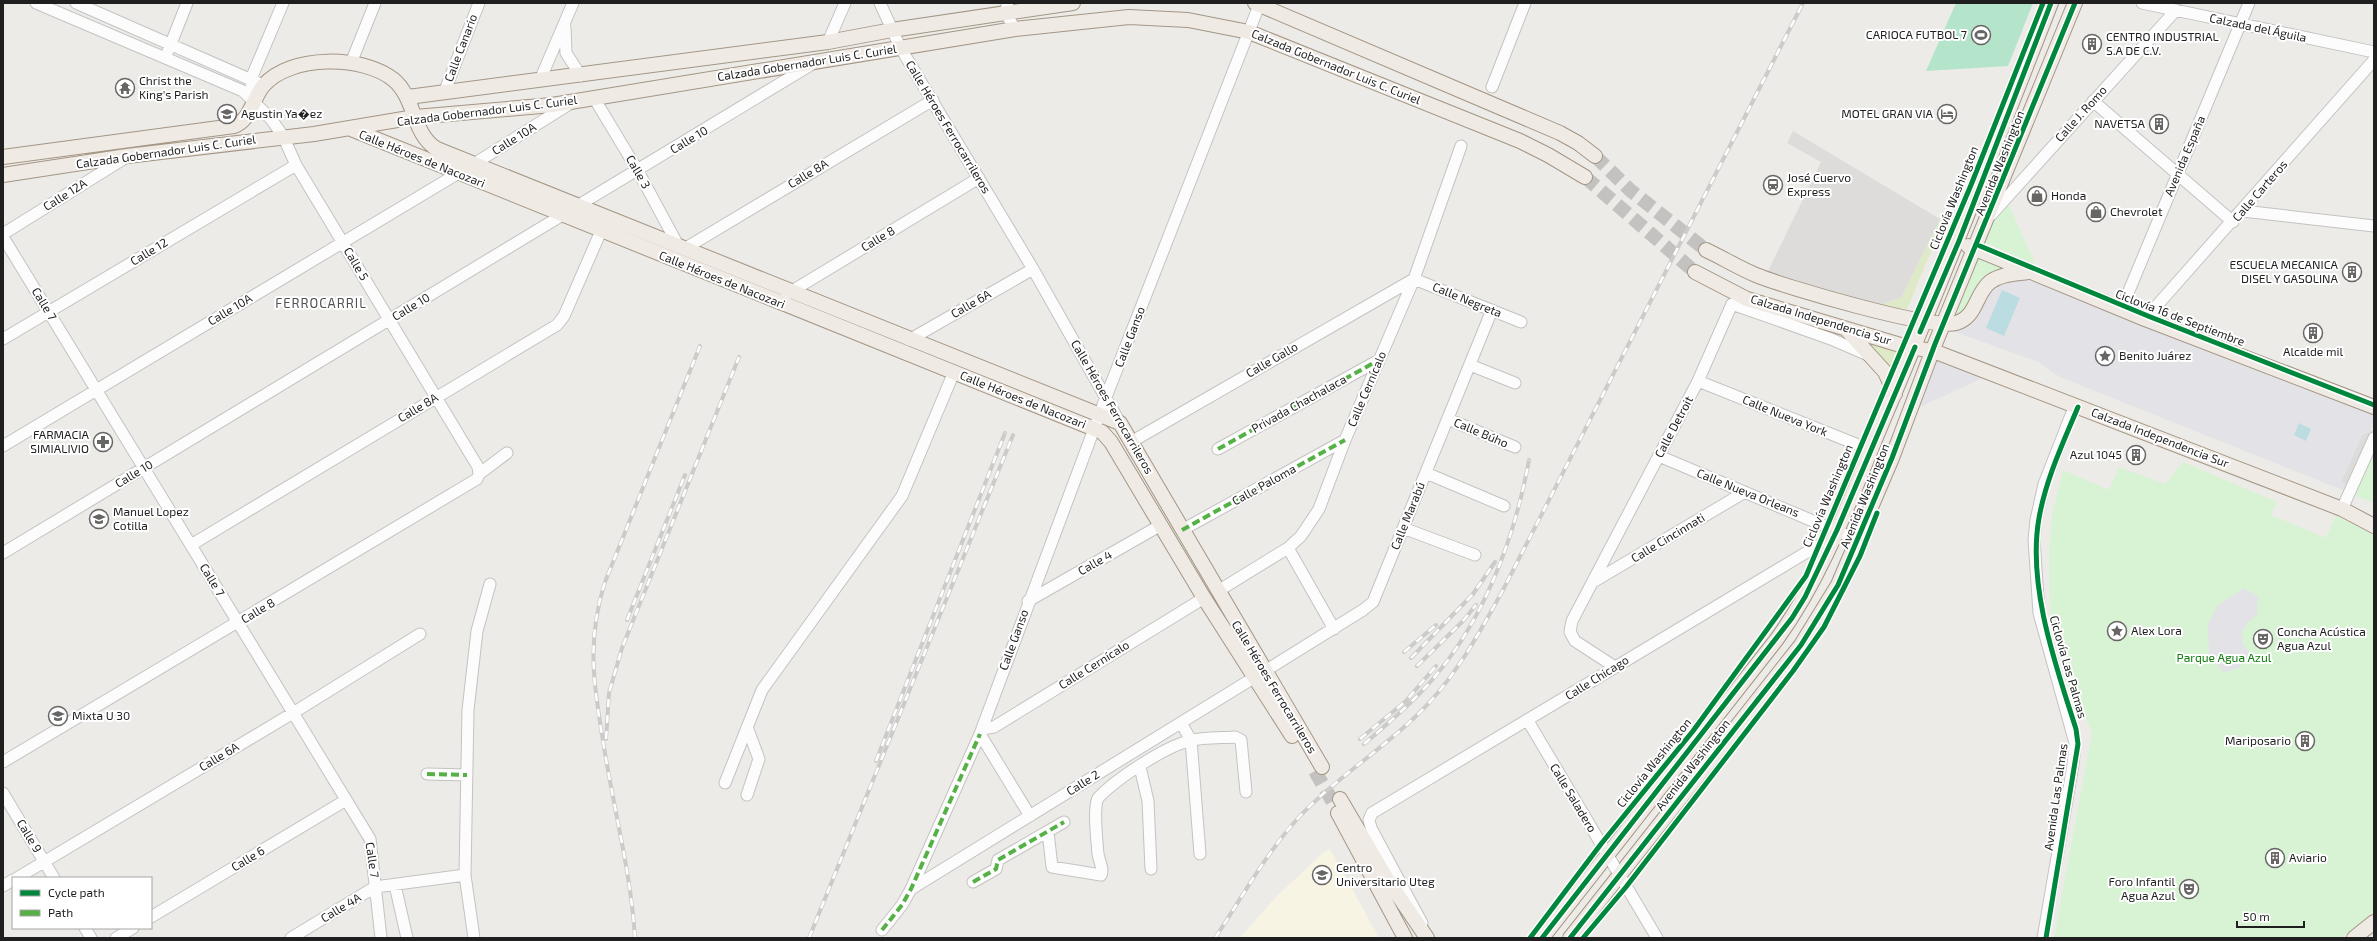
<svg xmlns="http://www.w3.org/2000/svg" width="2377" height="941" font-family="'Exo 2',sans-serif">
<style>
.education{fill:#f7f4e4}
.grass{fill:#deeac7}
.park{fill:#d7f3d4}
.pitch{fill:#b4e4ca}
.parking{fill:#dddcdb}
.plaza{fill:#e3e2e7}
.water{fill:#bbdce0}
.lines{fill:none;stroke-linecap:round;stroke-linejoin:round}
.major-tunnel{stroke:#c4c2c0;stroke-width:14;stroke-dasharray:14 7;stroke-linecap:butt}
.minor-casing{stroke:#c4c3c2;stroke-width:13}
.major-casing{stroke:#a39684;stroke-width:16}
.minor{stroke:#fcfcfc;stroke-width:11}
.major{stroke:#f0eae5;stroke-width:14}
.rail-casing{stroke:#cbcbca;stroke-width:4}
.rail{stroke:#fff;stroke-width:2.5;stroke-dasharray:8;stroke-linecap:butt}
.quiet{stroke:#55b145;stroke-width:4;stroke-dasharray:8 4;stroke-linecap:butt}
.cycleway-casing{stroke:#fff;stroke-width:8}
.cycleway{stroke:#00873e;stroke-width:5}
.labels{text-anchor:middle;stroke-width:4;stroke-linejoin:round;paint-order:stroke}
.street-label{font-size:12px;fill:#1f1f1f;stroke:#fff}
.poi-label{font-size:12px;fill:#1f1f1f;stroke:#fff;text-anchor:start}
.park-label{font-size:12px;fill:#107d0d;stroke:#fff}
.neighbourhood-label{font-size:13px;letter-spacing:1px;fill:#525252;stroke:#fff}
</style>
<rect width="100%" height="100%" fill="#edebe8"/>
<path class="education" d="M1330,849L1379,938H1240L1275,898L1324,852Z"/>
<path class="grass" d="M1940,219L1941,228L1907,309L1875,306L1901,298Z
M1868,340L1896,349L1898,354L1890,372L1881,357L1866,345Z"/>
<path class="park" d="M2008,203L2036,265L1984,242L1997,215Z
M1976,255L2006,267C1975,277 1984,288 1967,310C1964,314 1956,316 1951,318Z
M2374,446V503L2356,496V491Z
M2183,462L2277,502L2271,515L2326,538L2336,515L2374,535V912L2341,938H2054L2092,733L2084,713L2072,696L2065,675L2050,610L2049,550L2052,515L2063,470L2109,490L2119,467L2165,484Z"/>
<path class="pitch" d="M1956,3H2033L2008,66L1926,71Z"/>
<path class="parking" d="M1793,131L1940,219L1901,298L1875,306L1768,271L1821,162L1787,143Z
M2374,430V438L2355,482L2340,484L2362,435Z"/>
<path class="plaza" d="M2018,275L2182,342L2374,415L2371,431L2362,435L2340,483H2349L2345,491L2060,377L2038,362L1947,329L1967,326L1975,322L1996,282Z
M1939,357L1987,376L1920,407Z
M2244,588L2258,596L2257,615L2247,623L2242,633L2243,645L2251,654L2240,667L2224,673L2209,653L2208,625L2217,606Z"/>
<path class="water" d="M2002,290L2020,298L2004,336L1986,328Z
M2299,423L2311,429L2306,441L2294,435Z"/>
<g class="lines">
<path class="major-tunnel" d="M1595,156L1630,190L1706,250
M1585,177L1695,272
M1315,771L1334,804"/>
<g class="minor-casing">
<path id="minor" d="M36,3L243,91L271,119L283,136L296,165L478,467L479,474
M76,3L263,85
M880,3L900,47L1033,269L1120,423
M1008,3L1005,12L1015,29
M2142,3L2374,52
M565,27L566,53L581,76
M828,42L845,3
M168,51L187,3
M351,63L375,3
M540,80L573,3
M1492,87L1525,3
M444,93L479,3
M594,98L638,171L679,247
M2093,101L2233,222
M253,102L251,79L283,3
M474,164L571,103
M2243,211L2374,226
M1991,215L2176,10
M3,234L125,158
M3,237L370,839L381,938
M684,249L933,100
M787,294L979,178
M2121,310L2249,3
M2145,319L2374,60
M3,339L296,165
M909,340L1033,269
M1470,365L1515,383
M1698,381L1871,450
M1448,419L1515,447
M1131,442L1414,279L1521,322
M3,446L457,174
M1218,449L1379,360
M1659,456L1858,540
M1426,473L1504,506
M2342,509L2374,438
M1403,528L1475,555
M1182,530L1345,440
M191,545L557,325L564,316L601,231
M1288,548L1334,629
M3,553L814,63
M1593,582L1745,492
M1218,591L1288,548L1301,536L1319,509L1345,440L1414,279L1461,146
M1028,601L1161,525
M1615,667L1575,641L1570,632L1572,621L1698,381L1732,304L1831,339L1868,355
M1265,671L1363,610L1373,602L1492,310
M1528,721L1657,938
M1181,723L1191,740L1200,854
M982,729L994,727L1204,598
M980,734L1030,816
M3,762L477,479L479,474L507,453
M1140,767L1148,801L1151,869
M427,774L467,775
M725,783L762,690L902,496L954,372
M3,793L54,878
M747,795L759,759L747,727
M1048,832L1052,867L1101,875C1104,869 1099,861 1098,854C1097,841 1093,808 1098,798C1116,779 1164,747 1189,741C1203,737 1220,738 1235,737L1241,740L1246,792
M17,878L293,713L420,634
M973,882L996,869L998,860L1064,822
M395,885L407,938
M3,886L13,880
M911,889L1255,677
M151,917L346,800
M1422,923L1371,828L1369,820L1372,813L1817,546L1830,545
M85,928L91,938
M882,930L902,905L911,889L980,734L1106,397L1260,3
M116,938L133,928
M291,938L375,887L465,875
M474,938L465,875L468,710L477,631L490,584
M2043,938L2073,765L2075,743L2039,613L2034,539L2036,520L2044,484L2075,405"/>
</g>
<g class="major-casing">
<path id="major" d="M1255,3L1560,133L1578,143L1595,156
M408,97L828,42L892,30L1073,3
M351,129L1102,432L1111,442L1204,598L1292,736
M3,157L234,126C250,121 253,98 263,86C290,54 364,55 394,80C416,99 412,134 437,149L1120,423L1322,767
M3,175L127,156L314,134L415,117L552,105L1015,29L1129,17L1188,20L1249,32L1520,141L1548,155L1585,177
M1968,246L2145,319L2374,407
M1706,250C1723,258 1739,268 1756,275C1785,287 1931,330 1956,323C1977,317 1975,294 1990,282C2001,274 2015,274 2028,272
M1695,272L1747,299L1897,344L1936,352L2342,509L2374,526
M1846,329L1885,372L1895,394
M1340,799L1387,879L1427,938
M1338,813L1405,938
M1542,938L1777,639C1824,574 1851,497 1882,423C1941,284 1996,144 2051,3
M1570,938L1801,645L1838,585L1892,458L1935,344L2075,3
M2354,938L2374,922"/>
</g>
<use href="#minor" class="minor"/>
<use href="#major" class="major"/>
<g class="rail-casing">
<path id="rail" d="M627,620L685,475
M1404,652L1436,625
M1411,658L1473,594L1495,562
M1417,666L1462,622L1476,605
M606,739L609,693L622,648L739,357
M1360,739L1406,701L1436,666
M1364,744C1384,727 1404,710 1422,691C1481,629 1514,542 1529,460
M876,761L1005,433
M635,938C631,874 614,810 604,747C594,688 586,641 605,582L700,346
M809,938L1013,435
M1215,938C1243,896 1266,853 1300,816C1334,780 1377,753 1413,719C1453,682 1477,637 1503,590L1803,3"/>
</g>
<use href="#rail" class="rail"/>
<path class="quiet" d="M1218,449L1379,360
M1182,530L1345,440
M427,774L467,775
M973,882L996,869L998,860L1064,822
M882,930L902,905L911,889L980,734"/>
<g class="cycleway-casing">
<path id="cycleway" d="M1980,246L2148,316L2374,405
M1920,332L1959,241L2051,3
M1530,938L1601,844L1693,731L1806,576L1971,185L2043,3
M1542,938L1792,618L1805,597L1837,530L1915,347
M1570,938L1801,645L1838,585L1892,458L1935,344L2075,3
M1583,938L1626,887L1793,671L1824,627L1860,556L1877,513
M2046,938L2078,744L2076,729C2056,666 2027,586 2039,518C2046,479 2063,443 2078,407"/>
</g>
<use href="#cycleway" class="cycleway"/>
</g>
<defs>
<g id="stadium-ring" transform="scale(1)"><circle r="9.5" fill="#fff" stroke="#676665" stroke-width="1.5"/><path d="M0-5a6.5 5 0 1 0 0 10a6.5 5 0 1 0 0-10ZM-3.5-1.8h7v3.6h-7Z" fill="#676665"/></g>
<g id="building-ring" transform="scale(1)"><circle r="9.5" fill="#fff" stroke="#676665" stroke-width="1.5"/><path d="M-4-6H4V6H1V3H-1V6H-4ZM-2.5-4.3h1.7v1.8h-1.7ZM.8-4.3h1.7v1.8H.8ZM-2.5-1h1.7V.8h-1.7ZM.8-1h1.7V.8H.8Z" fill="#676665"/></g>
<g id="temple-ring" transform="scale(1)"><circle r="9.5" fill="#fff" stroke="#676665" stroke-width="1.5"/><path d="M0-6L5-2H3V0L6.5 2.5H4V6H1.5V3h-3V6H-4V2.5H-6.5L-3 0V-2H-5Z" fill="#676665"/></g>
<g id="school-ring" transform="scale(1)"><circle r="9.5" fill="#fff" stroke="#676665" stroke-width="1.5"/><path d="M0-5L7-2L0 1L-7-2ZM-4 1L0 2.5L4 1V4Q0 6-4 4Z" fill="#676665"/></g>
<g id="hotel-ring" transform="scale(1)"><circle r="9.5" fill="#fff" stroke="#676665" stroke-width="1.5"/><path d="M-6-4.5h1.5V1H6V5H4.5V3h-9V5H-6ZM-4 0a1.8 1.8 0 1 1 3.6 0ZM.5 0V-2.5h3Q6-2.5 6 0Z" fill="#676665"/></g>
<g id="station-ring" transform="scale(1)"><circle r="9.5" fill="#fff" stroke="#676665" stroke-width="1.5"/><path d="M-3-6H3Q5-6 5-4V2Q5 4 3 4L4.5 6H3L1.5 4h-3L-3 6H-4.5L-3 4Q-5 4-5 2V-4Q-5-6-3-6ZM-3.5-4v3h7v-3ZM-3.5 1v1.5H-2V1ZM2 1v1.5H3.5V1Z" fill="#676665"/></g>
<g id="shop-ring" transform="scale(1)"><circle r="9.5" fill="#fff" stroke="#676665" stroke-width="1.5"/><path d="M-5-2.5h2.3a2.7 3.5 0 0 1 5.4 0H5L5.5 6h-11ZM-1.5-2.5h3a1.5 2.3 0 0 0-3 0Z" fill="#676665"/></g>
<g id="sight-ring" transform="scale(1)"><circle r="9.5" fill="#fff" stroke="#676665" stroke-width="1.5"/><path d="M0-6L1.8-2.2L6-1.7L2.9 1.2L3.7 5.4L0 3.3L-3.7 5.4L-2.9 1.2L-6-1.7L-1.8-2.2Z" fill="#676665"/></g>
<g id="pharmacy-ring" transform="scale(1)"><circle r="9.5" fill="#fff" stroke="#676665" stroke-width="1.5"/><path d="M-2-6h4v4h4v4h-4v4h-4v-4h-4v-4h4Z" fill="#676665"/></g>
<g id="theatre-ring" transform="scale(1)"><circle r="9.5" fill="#fff" stroke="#676665" stroke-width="1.5"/><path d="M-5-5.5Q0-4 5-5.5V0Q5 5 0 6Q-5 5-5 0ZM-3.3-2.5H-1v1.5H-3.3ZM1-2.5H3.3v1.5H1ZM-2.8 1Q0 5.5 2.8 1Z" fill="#676665"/></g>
<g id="university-ring" transform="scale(1)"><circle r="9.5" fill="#fff" stroke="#676665" stroke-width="1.5"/><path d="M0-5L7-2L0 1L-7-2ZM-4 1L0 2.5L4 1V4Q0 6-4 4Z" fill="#676665"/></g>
</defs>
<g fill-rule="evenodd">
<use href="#stadium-ring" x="1981" y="35"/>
<use href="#building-ring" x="2092" y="44"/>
<use href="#temple-ring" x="125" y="88"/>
<use href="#school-ring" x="227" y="114"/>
<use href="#hotel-ring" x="1947" y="114"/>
<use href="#building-ring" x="2159" y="124"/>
<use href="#station-ring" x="1773" y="185"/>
<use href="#shop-ring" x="2037" y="196"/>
<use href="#shop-ring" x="2096" y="212"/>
<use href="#building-ring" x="2352" y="272"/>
<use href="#building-ring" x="2313" y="333"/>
<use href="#sight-ring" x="2105" y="356"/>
<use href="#pharmacy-ring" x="103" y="442"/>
<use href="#building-ring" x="2136" y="455"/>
<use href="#school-ring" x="99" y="519"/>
<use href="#sight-ring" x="2117" y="631"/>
<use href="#theatre-ring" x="2263" y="639"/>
<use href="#school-ring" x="58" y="716"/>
<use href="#building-ring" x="2305" y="741"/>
<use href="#building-ring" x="2275" y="858"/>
<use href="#university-ring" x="1322" y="875"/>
<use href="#theatre-ring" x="2189" y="889"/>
</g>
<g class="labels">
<g class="street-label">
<text transform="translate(2258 28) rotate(12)" y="4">Calzada del Águila</text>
<text transform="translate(461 48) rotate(-69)" y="4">Calle Canario</text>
<text transform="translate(807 63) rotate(-9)" y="4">Calzada Gobernador Luis C. Curiel</text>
<text transform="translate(1336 67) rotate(22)" y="4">Calzada Gobernador Luis C. Curiel</text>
<text transform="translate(487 111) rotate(-7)" y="4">Calzada Gobernador Luis C. Curiel</text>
<text transform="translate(2081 114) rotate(-48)" y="4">Calle J. Romo</text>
<text transform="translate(948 127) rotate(59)" y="4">Calle Héroes Ferrocarrileros</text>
<text transform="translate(514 139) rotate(-32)" y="4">Calle 10A</text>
<text transform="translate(689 140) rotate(-31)" y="4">Calle 10</text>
<text transform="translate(166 152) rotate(-8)" y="4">Calzada Gobernador Luis C. Curiel</text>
<text transform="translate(2185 156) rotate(-67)" y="4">Avenida España</text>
<text transform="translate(422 159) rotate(22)" y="4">Calle Héroes de Nacozari</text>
<text transform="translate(2000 163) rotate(-68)" y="4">Avenida Washington</text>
<text transform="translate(638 172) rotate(60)" y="4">Calle 3</text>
<text transform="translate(808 174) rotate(-31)" y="4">Calle 8A</text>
<text transform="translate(2260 191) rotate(-49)" y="4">Calle Carteros</text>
<text transform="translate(65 195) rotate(-32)" y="4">Calle 12A</text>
<text transform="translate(1954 198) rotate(-68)" y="4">Ciclovía Washington</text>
<text transform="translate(878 239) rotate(-31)" y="4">Calle 8</text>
<text transform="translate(149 252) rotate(-31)" y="4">Calle 12</text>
<text transform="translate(356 264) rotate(59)" y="4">Calle 5</text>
<text transform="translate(722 280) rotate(22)" y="4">Calle Héroes de Nacozari</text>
<text transform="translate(1467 300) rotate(22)" y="4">Calle Negreta</text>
<text transform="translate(44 304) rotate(59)" y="4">Calle 7</text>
<text transform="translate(971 304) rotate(-30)" y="4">Calle 6A</text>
<text transform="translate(411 307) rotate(-31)" y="4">Calle 10</text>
<text transform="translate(230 310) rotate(-31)" y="4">Calle 10A</text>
<text transform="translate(2180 318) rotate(21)" y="4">Ciclovía 16 de Septiembre</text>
<text transform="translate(1821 320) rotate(17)" y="4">Calzada Independencia Sur</text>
<text transform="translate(1130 337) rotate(-69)" y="4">Calle Ganso</text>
<text transform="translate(1272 360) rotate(-30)" y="4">Calle Gallo</text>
<text transform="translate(1367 389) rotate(-67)" y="4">Calle Cernícalo</text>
<text transform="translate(1023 400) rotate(22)" y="4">Calle Héroes de Nacozari</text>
<text transform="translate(1299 404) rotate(-29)" y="4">Privada Chachalaca</text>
<text transform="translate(1112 407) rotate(60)" y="4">Calle Héroes Ferrocarrileros</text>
<text transform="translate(418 408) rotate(-31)" y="4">Calle 8A</text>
<text transform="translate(1785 416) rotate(22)" y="4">Calle Nueva York</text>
<text transform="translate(1674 427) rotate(-62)" y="4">Calle Detroit</text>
<text transform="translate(1481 433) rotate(23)" y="4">Calle Búho</text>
<text transform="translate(2160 438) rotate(21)" y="4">Calzada Independencia Sur</text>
<text transform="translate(134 474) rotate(-31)" y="4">Calle 10</text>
<text transform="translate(1264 485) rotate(-29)" y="4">Calle Paloma</text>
<text transform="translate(1748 493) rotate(22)" y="4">Calle Nueva Orleans</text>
<text transform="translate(1828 496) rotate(-67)" y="4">Ciclovía Washington</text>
<text transform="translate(1865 496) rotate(-68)" y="4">Avenida Washington</text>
<text transform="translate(1408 516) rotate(-68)" y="4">Calle Marabú</text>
<text transform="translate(1668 538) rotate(-31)" y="4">Calle Cincinnati</text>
<text transform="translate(1095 563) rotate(-30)" y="4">Calle 4</text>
<text transform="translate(212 580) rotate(59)" y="4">Calle 7</text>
<text transform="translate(258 611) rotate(-31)" y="4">Calle 8</text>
<text transform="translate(1014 640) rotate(-70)" y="4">Calle Ganso</text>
<text transform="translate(1094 665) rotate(-32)" y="4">Calle Cernícalo</text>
<text transform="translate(2068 667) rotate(74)" y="4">Ciclovía Las Palmas</text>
<text transform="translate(1597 678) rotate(-32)" y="4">Calle Chicago</text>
<text transform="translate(1274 687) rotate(59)" y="4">Calle Héroes Ferrocarrileros</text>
<text transform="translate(219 757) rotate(-31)" y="4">Calle 6A</text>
<text transform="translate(1654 763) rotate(-51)" y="4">Ciclovía Washington</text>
<text transform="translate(1693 765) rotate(-52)" y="4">Avenida Washington</text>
<text transform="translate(1083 783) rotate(-32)" y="4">Calle 2</text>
<text transform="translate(2056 797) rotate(-82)" y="4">Avenida Las Palmas</text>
<text transform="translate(1573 798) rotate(59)" y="4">Calle Saladero</text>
<text transform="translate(29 836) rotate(59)" y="4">Calle 9</text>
<text transform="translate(248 859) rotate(-31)" y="4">Calle 6</text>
<text transform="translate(372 860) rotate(82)" y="4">Calle 7</text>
<text transform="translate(341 908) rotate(-31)" y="4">Calle 4A</text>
</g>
<g class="poi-label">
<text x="1967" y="39" text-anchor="end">CARIOCA FUTBOL 7</text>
<text x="2106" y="41">CENTRO INDUSTRIAL<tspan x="2106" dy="14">S.A DE C.V.</tspan></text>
<text x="139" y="85">Christ the<tspan x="139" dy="14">King's Parish</tspan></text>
<text x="241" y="118">Agustin Ya�ez</text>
<text x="1933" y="118" text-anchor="end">MOTEL GRAN VIA</text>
<text x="2145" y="128" text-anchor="end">NAVETSA</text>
<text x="1787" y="182">José Cuervo<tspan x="1787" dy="14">Express</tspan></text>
<text x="2051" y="200">Honda</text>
<text x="2110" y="216">Chevrolet</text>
<text x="2338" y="269" text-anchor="end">ESCUELA MECANICA<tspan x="2338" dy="14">DISEL Y GASOLINA</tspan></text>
<text x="2313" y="356" text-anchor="middle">Alcalde mil</text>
<text x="2119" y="360">Benito Juárez</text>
<text x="89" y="439" text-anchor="end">FARMACIA<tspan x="89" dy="14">SIMIALIVIO</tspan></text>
<text x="2122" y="459" text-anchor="end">Azul 1045</text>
<text x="113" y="516">Manuel Lopez<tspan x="113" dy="14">Cotilla</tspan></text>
<text x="2131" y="635">Alex Lora</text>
<text x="2277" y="636">Concha Acústica<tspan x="2277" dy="14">Agua Azul</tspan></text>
<text x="72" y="720">Mixta U 30</text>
<text x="2291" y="745" text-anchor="end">Mariposario</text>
<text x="2289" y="862">Aviario</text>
<text x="1336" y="872">Centro<tspan x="1336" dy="14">Universitario Uteg</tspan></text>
<text x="2175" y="886" text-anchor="end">Foro Infantil<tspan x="2175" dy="14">Agua Azul</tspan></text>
</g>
<g class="park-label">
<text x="2224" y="662">Parque Agua Azul</text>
</g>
<g class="neighbourhood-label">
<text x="321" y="308">FERROCARRIL</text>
</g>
</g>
<rect width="2377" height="941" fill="none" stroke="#1f1f1f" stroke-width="8"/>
<rect x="12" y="877" width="140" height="52" fill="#ffffff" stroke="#a5a5a5"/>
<rect x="20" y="890" width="20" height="6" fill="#00873e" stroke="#a5a5a5"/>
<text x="48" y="897" font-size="12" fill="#1f1f1f">Cycle path</text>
<rect x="20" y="910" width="20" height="6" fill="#55b145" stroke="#a5a5a5"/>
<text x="48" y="917" font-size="12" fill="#1f1f1f">Path</text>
<path d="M2237 921v6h67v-6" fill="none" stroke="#1f1f1f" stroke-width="2"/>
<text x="2243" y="921" font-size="12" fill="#1f1f1f" stroke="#ffffff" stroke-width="3" paint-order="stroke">50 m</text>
</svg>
